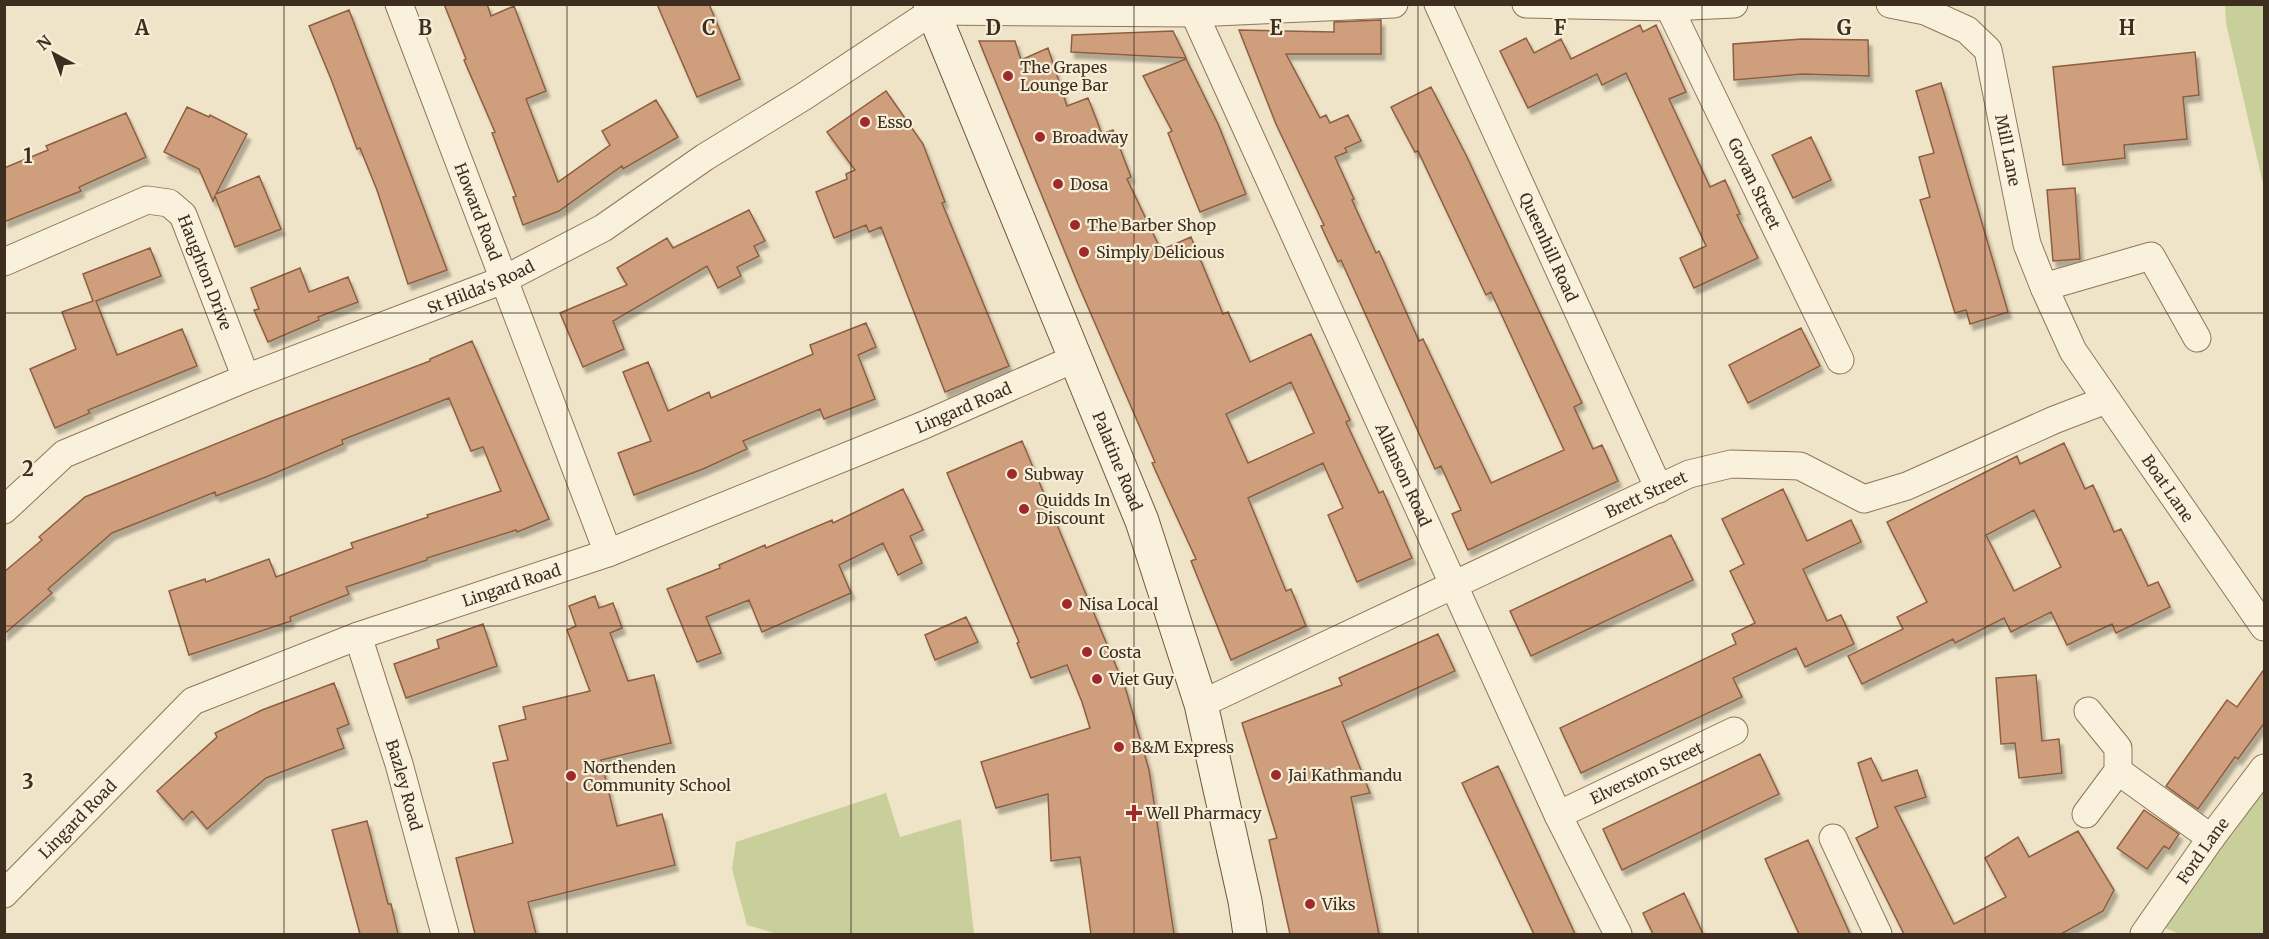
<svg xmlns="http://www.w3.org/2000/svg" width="2269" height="939" font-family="Merriweather,serif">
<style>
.green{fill:#c9cf9b}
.building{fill:#cf9f7d;stroke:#8d5f41;stroke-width:1.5;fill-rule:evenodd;filter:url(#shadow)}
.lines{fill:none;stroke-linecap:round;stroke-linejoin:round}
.street-casing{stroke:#8d765c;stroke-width:29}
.secondary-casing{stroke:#6f573f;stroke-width:35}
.street{stroke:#faf1dc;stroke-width:27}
.secondary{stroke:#faf1dc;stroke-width:33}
.grid{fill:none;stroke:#3d2e20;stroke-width:1.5;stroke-opacity:0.55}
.poi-dot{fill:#9e2a2b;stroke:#f7eed8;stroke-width:2}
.labels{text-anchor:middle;stroke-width:4.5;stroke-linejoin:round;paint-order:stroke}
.poi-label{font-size:16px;fill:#3d2e20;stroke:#f7eed8;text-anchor:start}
.street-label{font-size:16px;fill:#3d2e20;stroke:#f7eed8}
.grid-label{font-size:20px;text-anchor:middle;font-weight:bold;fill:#3d2e20;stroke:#f7eed8;stroke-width:4.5;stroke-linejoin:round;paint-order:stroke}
</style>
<defs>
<filter id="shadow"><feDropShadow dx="3.5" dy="6" stdDeviation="1.5" flood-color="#0004"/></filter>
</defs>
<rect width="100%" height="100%" fill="#f0e4c8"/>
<path class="green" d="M2225,5H2264V188L2226,23Z
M2264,791V934H2180L2160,926Z
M886,793L900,837L961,819L974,934H777L747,925L732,869L736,842Z"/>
<path class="building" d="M444,4H487L491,16L514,6L546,91L526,99L558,182L610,145L602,131L656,100L678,137L623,169L622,166L559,211L523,225L513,197L516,196L492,133L495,132L464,60L466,59Z
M657,4H709L740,79L697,97Z
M349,10L447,270L408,284L377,190L360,148L357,149L331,79L309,26Z
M1381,20V54H1286L1320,118L1326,115L1330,123L1348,115L1361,141L1345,148L1347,152L1335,157L1354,199L1352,200L1376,253L1379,251L1419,341L1423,339L1491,483L1564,450L1491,292L1486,295L1418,151L1415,152L1391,107L1431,87L1467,157L1582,403L1574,407L1593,449L1602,445L1618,481L1468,550L1452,514L1461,510L1441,466L1435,469L1341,260L1338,262L1321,226L1324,225L1276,124L1239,30L1334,32V22Z
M1640,25L1643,32L1656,25L1686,92L1669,99L1710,187L1725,180L1740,214L1737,215L1758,258L1694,288L1680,258L1706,246L1626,73L1602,85L1597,74L1528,108L1500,51L1526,38L1534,53L1561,39L1571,59Z
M1173,31L1186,58L1071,52L1072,35Z
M1802,39L1868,40L1869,76L1802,74L1734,80L1733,44Z
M979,41H1015L1021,60L1048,48L1067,106L1088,98L1102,134L1113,130L1131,177L1127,179L1161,250L1191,237L1223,314L1228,312L1250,362L1311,334L1350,420L1346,422L1379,493L1383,491L1412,558L1357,582L1328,515L1343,508L1323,463L1248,498L1286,591L1291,589L1306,626L1231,660L1191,561L1196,559L1152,463L1155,462L1078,284ZM1291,382L1314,433L1248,463L1226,414Z
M2195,52L2199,95L2183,97L2187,139L2124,145L2125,158L2063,165L2053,67Z
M1186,59L1218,124L1246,194L1200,212L1168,133L1172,131L1143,76Z
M1941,83L2008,312L1970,324L1966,310L1955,313L1920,200L1930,197L1919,157L1934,153L1916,91Z
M886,91L923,144L945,202L942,203L1009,366L945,392L881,227L869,232L866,225L834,238L816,192L847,179L846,174L855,170L827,132Z
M187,107L209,117L210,115L247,134L216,194L259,176L281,229L235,247L215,196L213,201L199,169L164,152Z
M126,113L146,157L79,187L81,191L4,222V168L48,150L46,146Z
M1811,137L1831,180L1793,198L1772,155Z
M2075,188L2080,259L2053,261L2047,190Z
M749,210L765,241L754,246L759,256L737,267L741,276L718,288L707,266L613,321L624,349L583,367L560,313L627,285L617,268L667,238L673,248Z
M150,248L161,276L96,301L117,355L182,329L197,366L88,410L90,413L55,428L30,369L76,349L62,312L93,301L83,274Z
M300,268L309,292L348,277L358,302L318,317L319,320L268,342L254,310L259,309L251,288Z
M866,323L876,347L858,355L875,399L824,419L820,409L743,441L747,449L703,469L634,495L618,453L651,441L623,372L648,362L668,411L709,392L711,398L813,354L810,345Z
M1801,328L1820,366L1748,403L1729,365Z
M472,341L549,519L517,532L516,530L427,558V560L346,587L349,594L290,617L291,621L189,655L169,591L205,579L206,582L269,559L276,577L353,548L351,543L428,517L427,515L501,491L483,447L471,451L449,398L342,440L343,444L266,477L216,496L215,492L112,533L48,589L52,593L4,634V572L42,540L39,537L85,497L272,421L430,361V359Z
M1022,441L1126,690L1149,770L1174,934H1091L1080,857L1051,861L1048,794L996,808L981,762L1090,728L1082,702L1067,665L1031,678L1017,643L1019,642L947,473Z
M2064,443L2085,489L2093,485L2114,532L2121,529L2148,586L2158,582L2170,607L2116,633L2112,624L2067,645L2051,612L2011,632L2004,618L1955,643L1953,639L1862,684L1848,656L1903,629L1897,617L1927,602L1887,522L2017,456L2020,464ZM2034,510L2061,567L2014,591L1986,535Z
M903,489L923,530L910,536L922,563L898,575L883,543L839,565L851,593L762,632L749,600L706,617L721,653L697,662L667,589L720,568L719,565L765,545L766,548L832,520L833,523Z
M1783,489L1807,541L1851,520L1861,542L1803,569L1827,621L1841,615L1854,644L1805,667L1796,648L1733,678L1742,697L1581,773L1560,728L1736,644L1732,634L1755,623L1730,571L1744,564L1722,519Z
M1671,535L1693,580L1531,656L1510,611Z
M595,596L599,608L613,603L622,628L610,633L628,681L654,675L671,743L601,760L617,826L662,814L675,865L528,902L536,934H475L456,858L513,843L493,763L508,760L499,726L526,719L523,707L590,691L567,630L576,626L569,606Z
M966,617L978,642L935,660L925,635Z
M483,624L497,666L406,698L394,664L439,648L437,640Z
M1438,634L1455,671L1342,722L1370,793L1351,797L1379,934H1290L1269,840L1277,838L1242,723L1342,685L1339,678Z
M2265,668V722L2238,759L2235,757L2198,809L2166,786L2227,700L2237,707Z
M2036,675L2042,741L2059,739L2062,773L2019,778L2015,743L2001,744L1996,678Z
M334,683L349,724L337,729L344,748L266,778L207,829L192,811L183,820L157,791L217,737L215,733L262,710Z
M1760,754L1779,794L1622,870L1603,829Z
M1871,758L1882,781L1917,770L1926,797L1895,807L1954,924L2006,897L1985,858L2018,837L2029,857L2078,831L2114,890L2103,911L2061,934H1904L1856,838L1878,827L1858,763Z
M1498,766L1575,934H1534L1462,783Z
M2144,810L2179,834L2169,849L2164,846L2147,869L2117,848Z
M367,821L388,904H391L398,934H360L332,830Z
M1808,840L1821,869L1850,934H1799L1765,859Z
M1684,893L1703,934H1653L1643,913Z"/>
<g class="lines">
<g class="street-casing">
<g id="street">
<path id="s1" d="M399,4L608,553"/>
<path id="s2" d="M1438,4L1659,489"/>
<path d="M1526,4L1669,7L1734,4"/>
<path id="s3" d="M1890,4L1925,11L1967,30L1988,50L2027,244L2044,287L2073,351L2264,627"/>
<path id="s4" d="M1669,7L1840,360"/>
<path id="s5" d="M1194,13L1558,815L1618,934"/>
<path id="s6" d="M4,262L147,200L169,203L183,215L246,378"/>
<path d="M2044,287L2151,256L2197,338"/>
<path id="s7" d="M4,510L64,454L246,378L503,280L603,228L705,157L803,97L933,11L1194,13L1394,4"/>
<path id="s8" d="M358,636L399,764L445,934"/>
<path id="s9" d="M1201,704L1689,474L1731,464L1800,466L1864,499L1907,486L2054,420L2106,400"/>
<path d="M2118,771L2211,838"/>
<path d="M2086,814L2118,771V748L2088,711"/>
<path id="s10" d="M1558,815L1734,731"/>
<path d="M1833,838L1878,934"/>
<path id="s11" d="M4,894L193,701L358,636L608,553L924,425L1076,358"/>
<path id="s12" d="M2144,934L2211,838L2264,768"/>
</g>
</g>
<g class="secondary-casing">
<g id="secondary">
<path id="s13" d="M930,4L1142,521L1201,704L1245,901L1250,934"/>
</g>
</g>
<use href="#street" class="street"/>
<use href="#secondary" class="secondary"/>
</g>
<path class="grid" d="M284,4V934M567,4V934M851,4V934M1134,4V934M1418,4V934M1702,4V934M1985,4V934M4,313H2264M4,626H2264"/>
<g class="poi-dot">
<circle cx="1008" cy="76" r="6"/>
<circle cx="865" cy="122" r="6"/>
<circle cx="1040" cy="137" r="6"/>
<circle cx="1058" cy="184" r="6"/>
<circle cx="1075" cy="225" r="6"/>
<circle cx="1084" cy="252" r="6"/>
<circle cx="1012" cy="474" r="6"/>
<circle cx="1024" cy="509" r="6"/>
<circle cx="1067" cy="604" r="6"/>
<circle cx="1087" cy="652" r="6"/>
<circle cx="1097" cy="679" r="6"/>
<circle cx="1119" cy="747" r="6"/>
<circle cx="1276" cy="775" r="6"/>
<circle cx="571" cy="776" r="6"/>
<path d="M1131 804h6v6h6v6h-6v6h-6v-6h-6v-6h6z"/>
<circle cx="1310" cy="904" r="6"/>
</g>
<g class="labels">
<g class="poi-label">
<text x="1020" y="73">The Grapes<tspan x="1020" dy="18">Lounge Bar</tspan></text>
<text x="877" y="128">Esso</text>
<text x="1052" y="143">Broadway</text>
<text x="1070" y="190">Dosa</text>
<text x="1087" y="231">The Barber Shop</text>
<text x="1096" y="258">Simply Delicious</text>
<text x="1024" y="480">Subway</text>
<text x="1036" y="506">Quidds In<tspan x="1036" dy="18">Discount</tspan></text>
<text x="1079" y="610">Nisa Local</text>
<text x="1099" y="658">Costa</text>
<text x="1109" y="685">Viet Guy</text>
<text x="1131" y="753">B&amp;M Express</text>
<text x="583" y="773">Northenden<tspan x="583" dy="18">Community School</tspan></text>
<text x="1288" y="781">Jai Kathmandu</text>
<text x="1146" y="819">Well Pharmacy</text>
<text x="1322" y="910">Viks</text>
</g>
<g class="street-label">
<text dy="6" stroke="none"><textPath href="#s3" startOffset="213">Mill Lane</textPath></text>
<text dy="6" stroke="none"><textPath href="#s4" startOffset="196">Govan Street</textPath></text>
<text dy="6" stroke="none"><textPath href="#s1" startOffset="222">Howard Road</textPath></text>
<text dy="6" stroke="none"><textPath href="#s2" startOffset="267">Queenhill Road</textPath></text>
<text dy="6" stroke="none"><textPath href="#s6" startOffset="258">Haughton Drive</textPath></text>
<text dy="6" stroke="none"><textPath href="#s7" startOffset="531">St Hilda's Road</textPath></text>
<text dy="6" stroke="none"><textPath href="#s11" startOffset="1095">Lingard Road</textPath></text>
<text dy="6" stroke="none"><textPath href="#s13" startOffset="494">Palatine Road</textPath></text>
<text dy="6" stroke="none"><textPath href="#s5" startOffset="507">Allanson Road</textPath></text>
<text dy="6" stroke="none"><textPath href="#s3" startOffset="592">Boat Lane</textPath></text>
<text dy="6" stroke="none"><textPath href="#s9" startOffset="492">Brett Street</textPath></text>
<text dy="6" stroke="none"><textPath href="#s11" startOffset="609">Lingard Road</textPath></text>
<text dy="6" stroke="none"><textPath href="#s10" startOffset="98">Elverston Street</textPath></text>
<text dy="6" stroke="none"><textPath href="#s8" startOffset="156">Bazley Road</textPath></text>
<text dy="6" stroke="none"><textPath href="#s11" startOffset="105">Lingard Road</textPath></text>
<text dy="6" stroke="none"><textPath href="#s12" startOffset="102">Ford Lane</textPath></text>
</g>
</g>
<g class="grid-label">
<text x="142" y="35">A</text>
<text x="425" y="35">B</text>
<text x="709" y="35">C</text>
<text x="993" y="35">D</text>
<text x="1276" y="35">E</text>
<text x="1560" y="35">F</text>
<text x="1844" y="35">G</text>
<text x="2127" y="35">H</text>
<text x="28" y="163">1</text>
<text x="28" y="476">2</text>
<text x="28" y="789">3</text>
</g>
<rect width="2269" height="939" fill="none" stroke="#3d2e20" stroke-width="12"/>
<g transform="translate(54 54) rotate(319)" stroke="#f7eed8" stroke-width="4.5" paint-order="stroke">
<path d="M0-4.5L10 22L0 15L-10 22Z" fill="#3d2e20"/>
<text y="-9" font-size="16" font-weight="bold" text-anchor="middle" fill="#3d2e20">N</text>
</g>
</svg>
